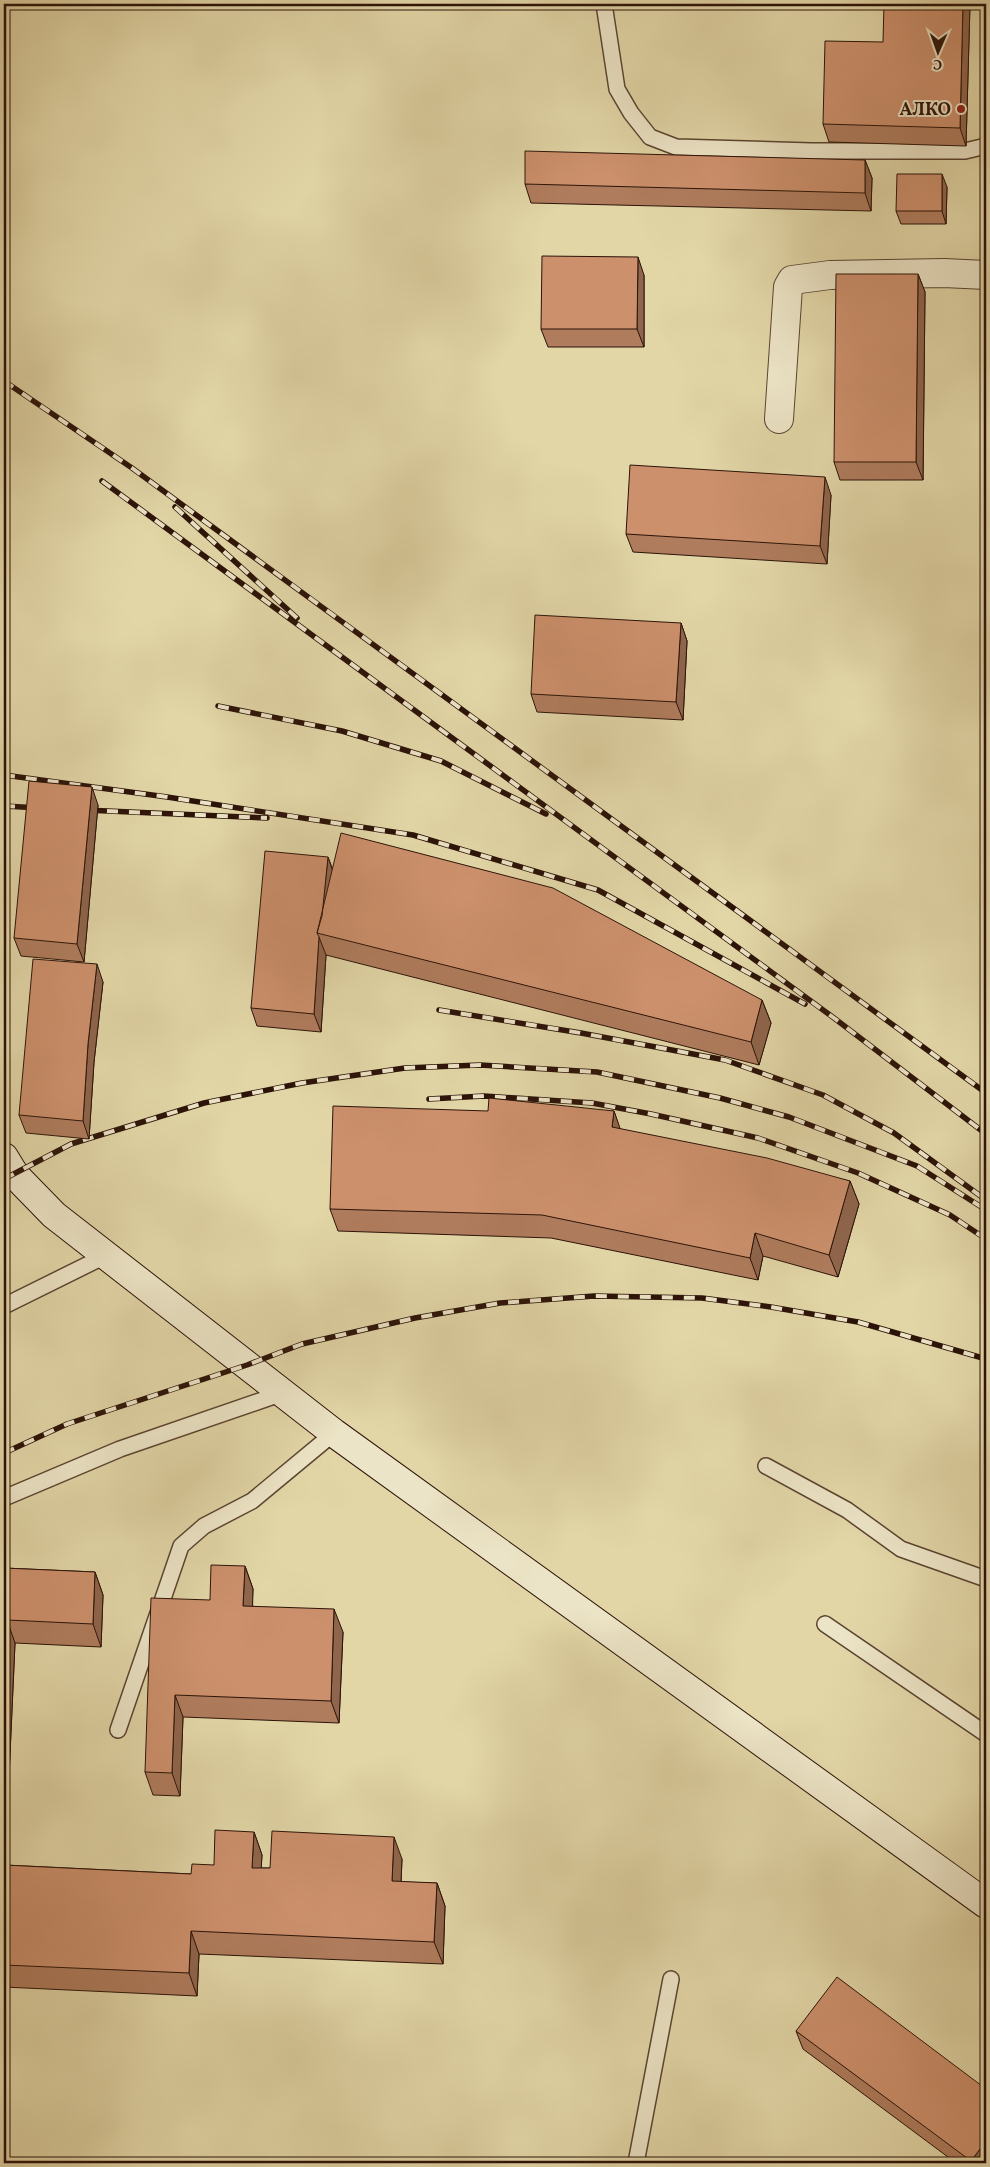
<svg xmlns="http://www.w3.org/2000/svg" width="990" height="2167" font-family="Vollkorn,serif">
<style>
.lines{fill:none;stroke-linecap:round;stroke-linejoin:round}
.lane-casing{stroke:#5a4430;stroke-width:18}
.street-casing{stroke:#5a4430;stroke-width:30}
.secondary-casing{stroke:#2c1308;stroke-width:30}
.lane{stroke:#ece4c6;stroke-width:15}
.street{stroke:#ece4c6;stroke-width:28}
.secondary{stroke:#ece4c6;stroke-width:28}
.rail-casing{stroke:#2c1308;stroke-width:5.5}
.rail{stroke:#ece4c6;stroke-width:4;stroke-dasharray:11;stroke-linecap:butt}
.wall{fill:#af7c5d;stroke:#2c1308}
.shaded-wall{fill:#8f654c;stroke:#2c1308}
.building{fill:#cc906c;stroke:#2c1308}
.poi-dot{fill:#8f2418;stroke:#ece4c6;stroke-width:2}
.labels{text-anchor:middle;stroke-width:4;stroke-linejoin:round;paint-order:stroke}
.poi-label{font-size:18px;font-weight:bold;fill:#2c1308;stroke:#ece4c6;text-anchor:end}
</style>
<rect width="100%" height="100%" fill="#e2d6a7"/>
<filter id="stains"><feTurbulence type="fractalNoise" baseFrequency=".004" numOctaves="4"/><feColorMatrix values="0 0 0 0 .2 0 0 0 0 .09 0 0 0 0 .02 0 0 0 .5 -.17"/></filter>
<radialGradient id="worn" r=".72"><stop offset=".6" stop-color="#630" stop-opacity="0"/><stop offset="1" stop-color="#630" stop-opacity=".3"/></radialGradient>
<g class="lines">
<g class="lane-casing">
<path id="lane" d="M604,4L617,89L631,113L650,137L676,147L811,151H965L986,146
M4,1306L107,1255
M766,1466L847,1510L901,1549L986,1579
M4,1498L120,1449L283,1393
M825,1624L986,1734
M118,1730L181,1546L204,1526L252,1501L334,1433
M636,2163L671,1979"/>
</g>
<g class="street-casing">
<path id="street" d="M779,419L788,287L792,280L830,275L944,273L986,275"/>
</g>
<g class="secondary-casing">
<path id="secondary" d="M4,1157L15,1175L54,1215L334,1433L986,1904"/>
</g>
<use href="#lane" class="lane"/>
<use href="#street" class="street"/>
<use href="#secondary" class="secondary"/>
<g class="rail-casing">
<path id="rail" d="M4,381L132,468L986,1093
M102,481L834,1018L986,1134
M175,507L297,618
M218,706L342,731L441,761L546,814
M4,775L167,797L413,835L598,890L805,1004
M4,806L40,808
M85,810L267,818
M439,1010L581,1033L725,1060L823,1095L894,1133L986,1200
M429,1099L484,1096L592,1103L651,1114L758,1138L858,1173L950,1215L986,1239
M4,1179L71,1144L204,1103L302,1083L405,1068L480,1065L597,1072L720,1098L789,1117L917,1166L986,1210
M4,1453L67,1424L247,1365L302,1344L415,1318L500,1303L594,1296L702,1298L771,1307L858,1322L986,1359"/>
</g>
<use href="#rail" class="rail"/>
</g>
<path class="wall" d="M970,4L966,146L829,142L823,124L883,42Z
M865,160L872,178L871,211L531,203L525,184Z
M947,187L946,224H901L896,211Z
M918,274L925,292L923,480H840L834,462Z
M644,275V347H548L541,329Z
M831,495L827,564L633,552L626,534Z
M681,623L687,641L683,720L537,712L531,694Z
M98,805L84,962L21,956L14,938Z
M328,857L333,870L762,1000L771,1023L759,1065L326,955L321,1032L257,1026L251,1008Z
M103,982L94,1062L89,1139L26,1133L19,1115Z
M488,1111H614L620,1129L850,1181L859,1204L838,1277L763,1256L758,1280L551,1238L338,1231L330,1209Z
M245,1566L253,1589L252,1606L343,1632L339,1723L183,1717L180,1796L153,1795L145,1772L210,1600Z
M4,1568L95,1572L103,1595L101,1647L15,1643L5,1865L191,1874L214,1865L254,1832L262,1855L261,1868H270L402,1859L401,1882L437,1883L445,1906L443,1964L199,1954L197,1996L4,1987Z
M796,2031L986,2163H956L803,2049Z"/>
<path class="shaded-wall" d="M963,4H970L966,146L960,128Z
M865,160L872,178L871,211L865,193Z
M942,174L947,187L946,224L942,211Z
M638,257L644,275V347L637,329Z
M918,274L925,292L923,480L916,462Z
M825,477L831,495L827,564L820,546Z
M681,623L687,641L683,720L676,702Z
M92,787L98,805L84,962L77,944Z
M328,857L334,875L320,933Z
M319,937L326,955L321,1032L314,1014Z
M97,964L103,982L94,1062L89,1139L83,1121L88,1044Z
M762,1000L771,1023L759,1065L751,1042Z
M614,1111L622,1134L612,1127Z
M850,1181L859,1204L838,1277L829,1255Z
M755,1233L763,1256L758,1280L750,1258Z
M245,1566L253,1589L252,1629L243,1606Z
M95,1572L103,1595L101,1647L93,1624Z
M334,1609L343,1632L339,1723L331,1701Z
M7,1620L15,1643L4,1887V1691Z
M175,1695L183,1717L180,1796L172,1773Z
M254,1832L262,1855L260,1891L252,1868Z
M394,1837L402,1859L400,1904L392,1881Z
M437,1883L445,1906L443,1964L434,1942Z
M191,1931L199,1954L197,1996L189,1973Z
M986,2141V2163H971V2161Z"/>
<path class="building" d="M884,4H963L960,128L823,124L825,41L883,42Z
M525,151L865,160V193L525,184Z
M897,174H942V211H896Z
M542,256L638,257L637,329H541Z
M836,274H918L916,462H834Z
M630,465L825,477L820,546L626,534Z
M535,615L681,623L676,702L531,694Z
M29,781L92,787L77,944L14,938Z
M341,833L553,888L762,1000L751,1042L317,933Z
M265,851L328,857L322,916L317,933L319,937L314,1014L251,1008Z
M33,959L97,964L88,1044L83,1121L19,1115Z
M489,1098L614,1111L612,1127L767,1158L850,1181L829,1255L755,1233L750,1258L542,1215L330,1209L333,1106L488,1111Z
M211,1565L245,1566L243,1606L334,1609L331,1701L175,1695L172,1773L145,1772L151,1598L210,1600Z
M4,1568L95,1572L93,1624L7,1620L4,1691Z
M215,1830L254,1832L252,1868H270L272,1831L394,1837L392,1881L437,1883L434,1942L191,1931L189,1973L4,1965V1865L191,1874L192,1864L214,1865Z
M837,1977L986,2089V2141L971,2161L796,2031Z"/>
<circle class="poi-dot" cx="961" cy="109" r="5"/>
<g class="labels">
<g class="poi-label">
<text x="951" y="115">АЛКО</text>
</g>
</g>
<rect width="990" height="2167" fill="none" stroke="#e2d6a7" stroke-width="20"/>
<rect x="5" y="5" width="980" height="2157" fill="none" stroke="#2c1308" stroke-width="2.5"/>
<rect x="10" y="10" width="970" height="2147" fill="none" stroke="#2c1308"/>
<g transform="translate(938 52) rotate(182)" stroke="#ece4c6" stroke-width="4" paint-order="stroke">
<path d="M0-4L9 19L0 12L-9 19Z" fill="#2c1308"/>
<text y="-8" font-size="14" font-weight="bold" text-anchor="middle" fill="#2c1308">С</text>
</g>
<rect width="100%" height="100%" filter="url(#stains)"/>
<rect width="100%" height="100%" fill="url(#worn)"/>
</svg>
